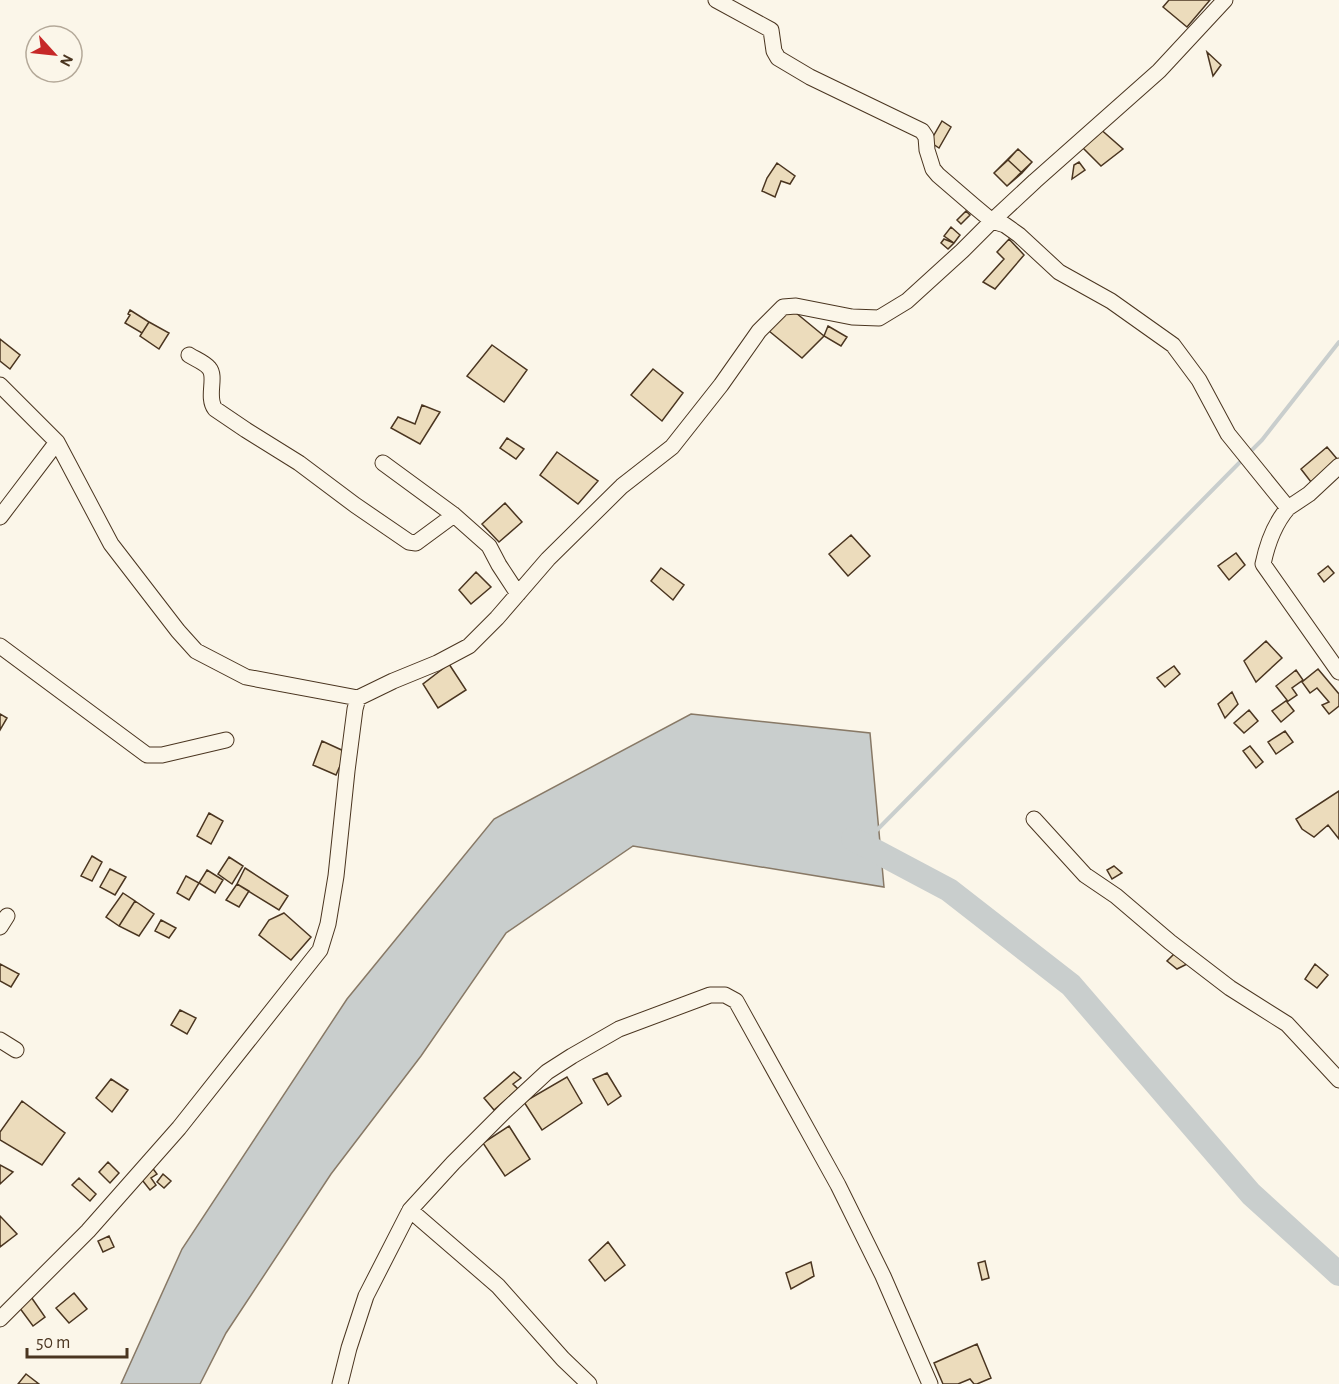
<svg xmlns="http://www.w3.org/2000/svg" width="1339" height="1384" font-family="'Alegreya Sans',sans-serif">
<style>
.water{fill:#c9cecd;stroke:#887966;stroke-width:1.5}
.lines{fill:none;stroke-linecap:round;stroke-linejoin:round}
.stream{stroke:#c9cecd;stroke-width:4}
.river{stroke:#c9cecd;stroke-width:24}
.building{fill:#ecdcbc;stroke:#4a3520;stroke-width:1.5}
.minor-casing{stroke:#4a3520;stroke-width:17}
.minor{stroke:#fbf6e9;stroke-width:15}
</style>
<rect width="100%" height="100%" fill="#fbf6e9"/>
<path class="water" d="M691,714L870,733L884,887L633,846L506,933L421,1056L331,1174L226,1333L200,1384H121L182,1249L347,999L494,819Z"/>
<g class="lines">
<path class="stream" d="M1249,453L1262,440L1339,342
M876,831L1244,458"/>
<path class="river" d="M853,839L949,890L1071,985L1251,1194L1339,1274"/>
</g>
<path class="building" d="M1169,0H1210L1187,27L1163,7Z
M1207,52L1221,65L1213,76Z
M942,121L951,127L939,148L930,142Z
M1098,127L1123,149L1101,166L1080,145Z
M1018,149L1032,162L1007,186L994,173Z
M1018,149L1032,162L1022,173L1008,160Z
M1008,160L1022,173L1007,186L994,173Z
M1079,162L1085,170L1072,179L1074,165Z
M777,163L795,176L790,184L781,181L775,197L762,191L767,178Z
M966,211L970,215L961,224L957,220Z
M951,227L960,235L954,243L944,236Z
M944,239L954,243L948,249L941,243Z
M1009,239L1024,255L995,289L983,282L1004,259L997,252Z
M790,308L824,336L802,358L769,331Z
M130,310L149,322L142,333L125,323L130,315L128,314Z
M149,322L169,333L159,349L140,336Z
M828,326L847,337L841,346L824,336Z
M0,339L20,355L10,369L0,361Z
M492,345L527,370L504,402L467,376Z
M653,369L683,393L662,421L631,395Z
M422,405L440,412L420,444L391,428L398,417L415,424Z
M507,438L524,449L516,459L500,448Z
M1327,447L1338,460L1311,482L1301,469Z
M557,452L598,481L578,504L540,475Z
M505,503L522,522L499,542L482,524Z
M851,535L870,556L848,576L829,554Z
M1236,553L1245,565L1229,580L1218,566Z
M1328,566L1334,573L1324,582L1318,574Z
M661,568L684,585L673,600L651,581Z
M476,572L491,587L471,604L459,590Z
M1266,641L1282,658L1256,682L1244,661Z
M449,664L466,690L438,708L423,684Z
M1174,666L1180,674L1165,687L1157,678Z
M1318,669L1339,694V706L1329,714L1322,705L1329,702L1317,688L1310,693L1302,682Z
M1296,670L1303,680L1292,688L1297,695L1287,702L1294,711L1281,722L1272,711L1287,700L1276,686Z
M1232,692L1238,704L1225,718L1218,704Z
M1249,710L1258,721L1244,733L1234,723Z
M0,714L7,718L0,730Z
M1285,731L1293,742L1276,754L1268,742Z
M322,741L346,752L336,775L313,765Z
M1250,746L1263,762L1256,768L1243,751Z
M1339,791V839L1328,825L1314,837L1302,829L1296,819Z
M209,813L223,821L211,844L197,836Z
M92,856L102,862L92,881L81,876Z
M229,857L243,866L232,884L218,874Z
M1114,866L1122,873L1112,879L1107,870Z
M245,868L288,896L279,910L237,884Z
M110,869L126,877L115,895L100,887Z
M207,870L223,880L215,893L199,883Z
M186,876L199,883L189,900L177,893Z
M237,884L249,891L239,907L226,900Z
M123,893L135,901L119,926L106,917Z
M135,901L154,914L139,936L119,926Z
M284,913L311,937L291,960L259,935L269,920Z
M161,920L176,928L169,938L155,931Z
M1175,953L1187,964L1177,969L1167,961Z
M0,964L19,974L11,987L0,981Z
M1315,964L1328,975L1317,988L1305,979Z
M180,1010L196,1018L187,1034L171,1025Z
M514,1072L521,1078L513,1084L518,1089L494,1110L484,1098Z
M607,1073L621,1096L608,1105L593,1079Z
M567,1077L582,1103L542,1130L524,1102Z
M111,1079L128,1090L112,1112L96,1098Z
M22,1101L65,1133L42,1165L0,1140V1132Z
M509,1126L530,1159L505,1176L483,1143Z
M108,1162L119,1173L110,1183L99,1172Z
M0,1165L13,1172L0,1184Z
M151,1166L157,1174L151,1178L156,1185L150,1190L139,1176Z
M163,1174L171,1181L164,1188L157,1182Z
M79,1178L96,1194L90,1201L72,1185Z
M0,1216L17,1234L0,1247Z
M109,1236L114,1247L103,1252L98,1241Z
M608,1242L625,1265L605,1281L589,1260Z
M985,1261L989,1278L982,1280L978,1263Z
M811,1262L814,1276L791,1289L786,1273Z
M74,1293L87,1309L69,1323L56,1308Z
M29,1294L45,1317L33,1326L19,1307Z
M977,1344L991,1378L977,1384H974L970,1379L958,1384H943L934,1363Z
M26,1374L39,1384H18Z"/>
<g class="lines">
<g class="minor-casing">
<path id="minor" d="M716,0L771,30L774,51L778,58L810,77L922,131L926,137L927,150L933,169L938,175L974,206L992,221L1005,225L1019,235L1059,272L1111,301L1173,345L1199,380L1228,434L1288,508C1275,523 1267,545 1263,564L1339,672
M189,355C195,359 204,362 209,368C217,377 206,397 215,409L246,430L299,463L355,505L409,542L416,543L454,515
M0,385L57,442L111,544L178,631L196,651L246,677L358,698
M383,463L454,515L489,546L499,565L518,594
M1288,508L1309,494L1339,466
M0,517L57,442
M0,646L147,755H162L226,740
M1034,819L1085,875L1116,896L1170,942L1230,988L1287,1024L1339,1080
M0,927L7,916
M0,1040L16,1050
M410,1210L498,1286L563,1359L589,1384
M0,1319L88,1231L179,1128L320,950L328,924L336,876L347,771L355,709L358,698L393,681L437,663L469,646L497,618L548,559L622,486L672,447L721,385L759,331L783,307L796,306L852,317L879,318L907,301L962,251L992,221L1035,181L1159,71L1225,0
M340,1384L349,1348L366,1296L410,1210L453,1163L505,1111L547,1072L572,1056L619,1029L710,995H725L736,1001L838,1185L883,1276L930,1384"/>
</g>
<use href="#minor" class="minor"/>
</g>
<g transform="translate(54 54) rotate(117)"><circle r="28" fill="#fbf6e9" stroke="#b4a999" stroke-width="1.5"/>
<path d="M0-4.5L10 22L0 15L-10 22Z" fill="#c62828"/>
<text y="-9" font-size="16" font-weight="bold" text-anchor="middle" fill="#4a3520">N</text>
</g>
<path d="M27 1348v9h100v-9" fill="none" stroke="#4a3520" stroke-width="3"/>
<text x="36" y="1348" font-size="18" fill="#4a3520" stroke="#fbf6e9" stroke-width="4.5" paint-order="stroke">50 m</text>
</svg>
